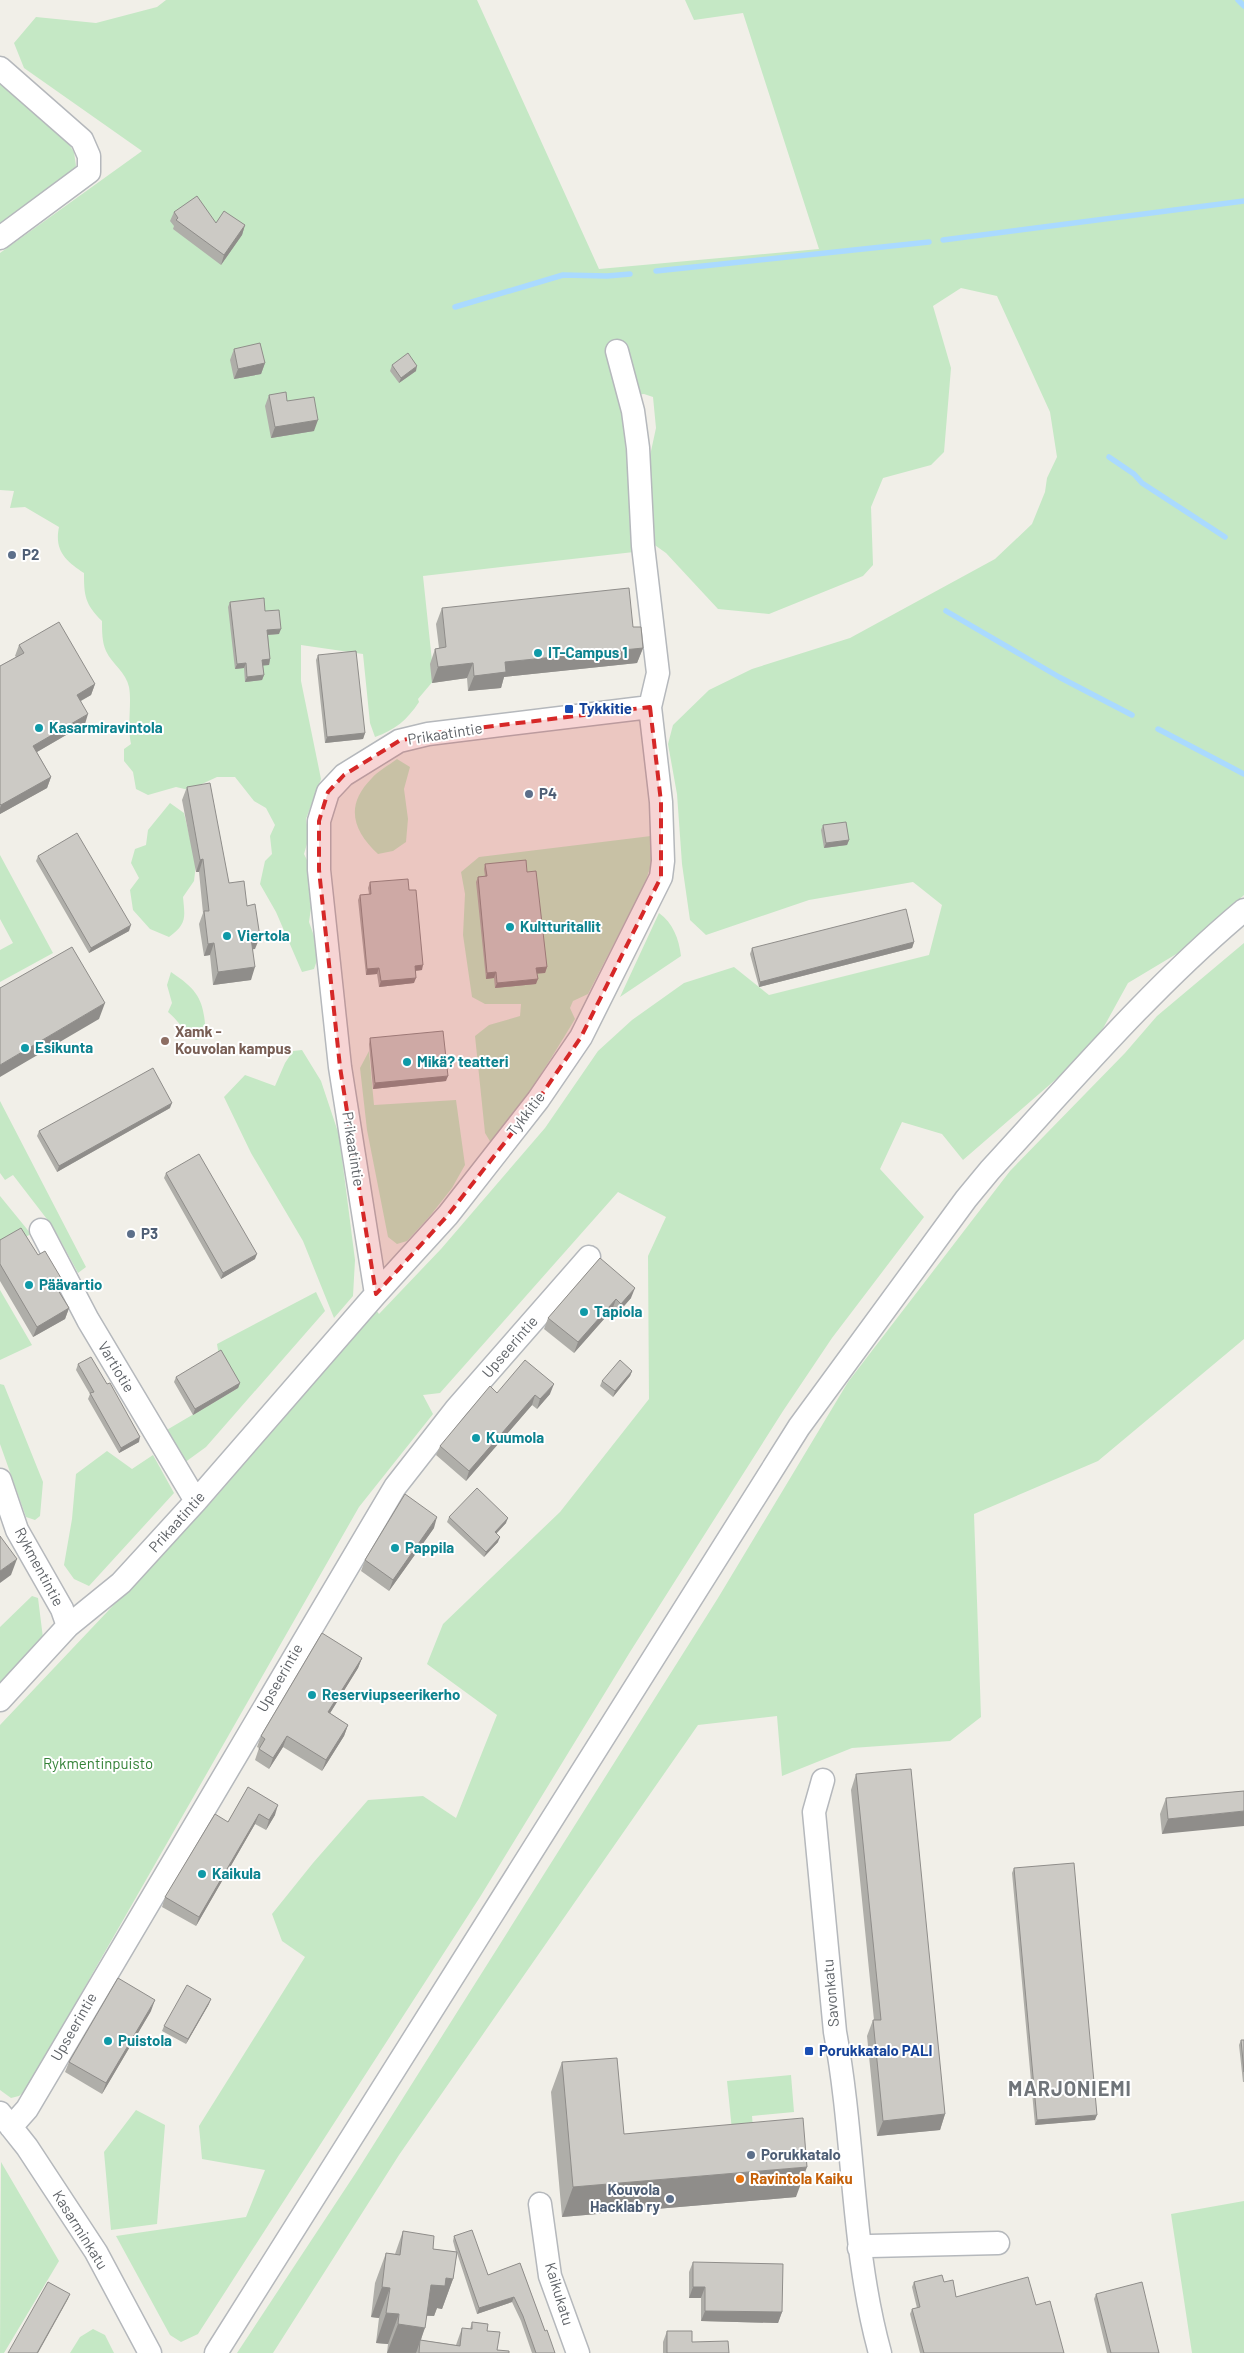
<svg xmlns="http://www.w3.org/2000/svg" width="1244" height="2353" font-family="Barlow,sans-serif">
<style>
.green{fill:#c5e8c5}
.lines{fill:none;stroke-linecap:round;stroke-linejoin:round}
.stream{stroke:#aadaff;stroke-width:5.5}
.street-casing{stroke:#b5b8bc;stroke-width:25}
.street{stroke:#fff;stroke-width:22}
.wall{fill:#afaea9}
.shaded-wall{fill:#8f8d8a}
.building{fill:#cccac5;stroke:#8f8d8a}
.marked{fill:#d62828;fill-opacity:0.2;stroke:#d62828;stroke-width:4;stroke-dasharray:10 6;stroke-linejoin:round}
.service-dot{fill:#5c6f8a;stroke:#fff;stroke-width:2}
.culture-dot{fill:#0f9aa8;stroke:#fff;stroke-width:2}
.transit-dot{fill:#1a4fb4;stroke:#fff;stroke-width:2}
.education-dot{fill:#8d6e63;stroke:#fff;stroke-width:2}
.food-dot{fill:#e8710a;stroke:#fff;stroke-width:2}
.labels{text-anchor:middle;stroke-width:4;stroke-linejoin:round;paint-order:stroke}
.service-label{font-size:15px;font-weight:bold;fill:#4e5e75;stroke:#fff;text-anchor:start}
.culture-label{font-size:15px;font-weight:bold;fill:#0d838f;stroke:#fff;text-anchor:start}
.transit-label{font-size:15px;font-weight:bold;fill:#164399;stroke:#fff;text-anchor:start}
.street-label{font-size:15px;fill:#5f6368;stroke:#fff}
.education-label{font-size:15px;font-weight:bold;fill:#785e54;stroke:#fff;text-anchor:start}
.park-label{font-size:15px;fill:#348238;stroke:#fff}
.food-label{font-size:15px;font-weight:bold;fill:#c56008;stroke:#fff;text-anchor:start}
.district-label{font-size:20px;font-weight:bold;letter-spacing:1px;fill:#70757a;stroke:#fff}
</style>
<rect width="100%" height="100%" fill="#f1efe8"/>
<path class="green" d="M166,0H477L599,269L819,249L743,13L694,20L685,0H1244V895L1183,950L1128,983L1101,1032L1062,1074L963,1160L942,1134L902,1122L880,1169L924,1217L832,1338L783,1411L630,1652L480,1897L198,2334L181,2342L170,2335L116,2236L246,2217L265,2170L202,2159L199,2126L305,1957L282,1941L272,1914L313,1863L368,1800L423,1796L456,1818L497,1715L427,1664L443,1624L560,1512L649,1399L648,1256L666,1217L618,1192L440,1393L423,1395L433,1414L359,1507L26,2090L19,2096L11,2098L0,2090V1725L215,1498L376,1310L379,1314L441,1249L545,1128L598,1051L632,1020L684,983L734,967L769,995L929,955L942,905L913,882L809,900L706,935L690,920L682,864L677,794L668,744L673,725L709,690L752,669L850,638L995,559L1032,524L1045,492L1047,478L1057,457L1050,412L997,296L961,288L933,306L951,368L944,452L931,465L883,478L871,507L873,565L863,576L769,614L718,609L666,553L649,541L648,465L656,428L653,397L644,394L620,396L635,533L634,552L423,576L434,680L418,699L419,702C407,720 395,730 375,737L370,723L363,654L301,645V681L321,779L306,819L309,837L304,854L311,868L308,884L312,901L309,922L314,936L317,960L314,969L302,972L276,912L260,884L265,861L272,854L270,836L275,825L266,808L254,801L235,777H217L189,790L176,787L148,795L136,789L133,772L124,761V749L131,744C127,725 132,703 129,687C126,672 112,664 106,651C102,642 102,631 102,621C85,604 84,596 84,573C66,561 54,551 59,527L25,507L10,508L14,491L0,490V253L142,151L24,68L14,43L36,17L96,23L157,7Z
M0,81L62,134L74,152L76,166L65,178L0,225Z
M397,759L410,767L404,789L408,819L406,842L393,851L378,854C352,830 345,805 372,778C378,771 389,765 397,759Z
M170,803L184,813L196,864L194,881L183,897C185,918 187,924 169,937L150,929L133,910L130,890L139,878L131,863L135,849L146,845L148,830Z
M651,836L653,859L645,883L588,994L573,1001L570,1008L575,1019C549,1062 523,1105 491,1143L485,1133L475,1036L489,1025L520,1016L521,1004H485L472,997L463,935L465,894L461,872L479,857Z
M0,855L53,953L0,982V950L13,943L0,919Z
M659,913C673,923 679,939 681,956L620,997Z
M1244,943V1339L1098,1461L974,1514L981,1717L950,1741L852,1748L782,1776L777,1716L698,1725L399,2155L273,2353H237L357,2171L718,1598L848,1382L1010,1171L1125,1053L1157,1016Z
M171,972C201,992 204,1002 206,1037L196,1040C185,1033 179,1021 168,1012L172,1003L167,985Z
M302,1050L321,1081L339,1135L355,1260L353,1296L334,1318L303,1241L251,1153L224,1097L245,1075L275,1086L285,1063L293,1051Z
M369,1051L374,1105L456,1100L465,1165L452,1188L430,1216L407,1241L397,1244L388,1237L367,1130L360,1068Z
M0,1101L86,1267L78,1273L53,1227L13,1175L5,1180L0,1173Z
M0,1196L31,1234L0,1251Z
M0,1290L32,1345L0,1360Z
M316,1292L325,1311L206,1447L184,1463L165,1431L238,1388L219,1356L217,1344Z
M0,1384L4,1385L43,1482L40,1516L35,1520L26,1517L0,1444Z
M107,1451L132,1469L153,1455L174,1493L89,1586L74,1579L64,1565L72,1519L76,1474Z
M32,1596L38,1598L43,1638L0,1684V1627Z
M791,2075L794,2112L752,2116L753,2128L732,2130L727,2081Z
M136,2110L165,2125L157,2224L111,2230L104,2152Z
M1,2162L59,2261L4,2353H0Z
M1244,2201V2353H1192L1171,2214Z
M93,2329L105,2335L114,2353H70L80,2337Z"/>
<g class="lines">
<path class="stream" d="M1238,0L1244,6
M943,240L1244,201
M656,271L929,242
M455,307L563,275L607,276L630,274
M1109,457L1134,474L1142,483L1225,537
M946,611L1059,677L1132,715
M1158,729L1244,774"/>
<g class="street-casing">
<path id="street" d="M0,68L82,140L89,156V172L0,238
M41,1230L88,1320L196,1501
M376,1294L448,1215L538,1100L581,1037L661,877L663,861L661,802L650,707L658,673L643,546L638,448L633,411L617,351
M0,1480L17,1530L62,1609L68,1626
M0,1700L68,1626L121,1583L196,1501L376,1294L340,1067L319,870V821L328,792L344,775L399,741L428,734L650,707
M823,1780L814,1812L835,2032C855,2139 851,2248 880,2353
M0,2113L27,2147L96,2252L150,2353
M11,2127L27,2109L395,1487L456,1409L589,1257
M540,2204L550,2276L578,2353
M859,2248L870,2246L998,2243
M216,2353L799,1427L966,1199L990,1170C1072,1081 1151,988 1244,910"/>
</g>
<use href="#street" class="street"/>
</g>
<path class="wall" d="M174,212L216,223L245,225L242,235L221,265L173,229L174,226L170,221Z
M234,349L265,363L261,374L234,379L230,360Z
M392,365L416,371L399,383L390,371Z
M269,395L287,401L314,431L271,438L265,406Z
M230,602L265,611L279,634L268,635L270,659L269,665H263L264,675L262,680L245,682L244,668L235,669L228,607Z
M442,608L633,627L643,648L637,663L504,677L501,688L468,691L467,678L432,683L430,664L435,649L439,648L436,624Z
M19,645L95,684L91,695L81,701L85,724L37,752L51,777L47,788L0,814V666L16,657L15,656Z
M318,655L365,733L363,739L325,743L316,660Z
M187,787L229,883L247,906L255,949H253L251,980L213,985L210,955L204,956L199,924L203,913L199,872H196L182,800Z
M823,825L849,840L847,845L824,848L821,830Z
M38,856L129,931L89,953L36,861Z
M485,864L527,872L547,967L545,973H537L536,984L495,988L494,978L486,979L476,882L478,877L485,876L484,869Z
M370,882L409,890L422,970L415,971L414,983L379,987L377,974L366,975L358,900L360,895L369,894L368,888Z
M914,942L912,948L759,987L750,954L752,948Z
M370,1038L446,1081L373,1089L369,1044Z
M170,1108L57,1172L37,1136L39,1131Z
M166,1173L255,1259L221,1279L164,1178Z
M0,1240L38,1255L61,1278L57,1288L69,1308L65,1319L33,1337L0,1281Z
M600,1258L631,1298L617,1314L612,1310L574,1353L544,1329L548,1318Z
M78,1364L139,1442L119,1453L88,1399L90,1394L76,1370Z
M632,1371L630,1376L613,1397L600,1386L602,1381Z
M176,1377L240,1383L238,1388L193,1415L174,1382Z
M497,1393L550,1394L537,1409L532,1405L466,1481L436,1455L440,1446Z
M449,1517L506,1523L496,1534L498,1542L484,1557L447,1522Z
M434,1528L389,1591L361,1571L365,1560Z
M362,1658L358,1668L330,1713L348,1725L344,1736L322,1771L283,1747L269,1769L255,1760L259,1748L257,1747L261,1736Z
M856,1774L945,2114L940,2130L877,2136L867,2036L873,2020H874L851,1790Z
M248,1787L275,1815L266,1830L255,1824L196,1926L162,1907L165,1897L228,1822Z
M1244,1791L1162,1834L1160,1814L1166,1798Z
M1014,1868L1095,2120L1035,2125L1012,1873Z
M209,2004L186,2044L162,2031L164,2026Z
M151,2011L102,2094L65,2072L69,2062Z
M1241,2040H1244V2082H1243L1239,2045Z
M562,2062L624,2134L796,2197L562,2217L551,2092Z
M403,2231L433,2249L456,2252L453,2241L454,2236L488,2275L520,2263L545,2331L555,2353H532L521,2321L512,2302L477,2314L457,2253L453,2279L442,2309L437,2308L434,2316H427L421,2340L456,2345L462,2328L470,2329L472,2322L487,2331L497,2350L509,2353H387L388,2344L376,2343L379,2318L371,2317L375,2283L386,2253L395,2254Z
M693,2262L782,2312L778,2323L701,2321V2298H689V2272Z
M914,2282H944L956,2297L1036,2305L1064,2353H920L910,2314L912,2309L917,2308L912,2287Z
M1096,2294L1159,2353H1107L1094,2299Z
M667,2331L692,2342L729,2353H663V2342Z"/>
<path class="shaded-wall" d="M245,225L242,235L221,265L224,255Z
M265,363L261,374L234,379L238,369Z
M417,366L416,371L399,383L401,378Z
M318,420L314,431L271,438L275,427Z
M281,629L279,634L265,635L267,630Z
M643,648L637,663L504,677L501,688L468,691L474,676L505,662Z
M270,659L269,665L260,666L262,660Z
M246,663L244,668L235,669L237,664Z
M473,663L467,678L432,683L438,667Z
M264,675L262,680L245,682L247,677Z
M95,684L91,695L73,705L77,695Z
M88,714L85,724L30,756L33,746Z
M365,733L363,739L325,743L327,737Z
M51,777L47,788L0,814V808L1,805Z
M849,840L847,845L824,848L826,843Z
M203,859L199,872H196L200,860Z
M131,925L129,931L89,953L91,948Z
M260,937L255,949L247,950L251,938Z
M914,942L912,948L759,987L760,982Z
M214,943L210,955L204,956L208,944Z
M423,965L422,970L413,971L415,966Z
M255,967L251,980L213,985L218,972Z
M547,967L545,973L534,974L536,968Z
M379,968L377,974L366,975L367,969Z
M496,972L494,978L486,979L487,973Z
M416,978L414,983L379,987L381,981Z
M538,979L536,984L495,988L497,983Z
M105,1003L99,1019L0,1077V1065Z
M448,1076L446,1081L373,1089L375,1083Z
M172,1103L170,1108L57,1172L59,1166Z
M257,1254L255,1259L221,1279L223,1273Z
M61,1278L57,1289L53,1282Z
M635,1288L631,1298L617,1314L621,1304Z
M616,1299L612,1310L574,1353L578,1342Z
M69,1308L65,1319L33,1337L37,1327Z
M632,1371L630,1376L613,1397L615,1391Z
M240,1383L238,1388L193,1415L195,1409Z
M554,1384L550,1394L537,1409L540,1399Z
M535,1395L532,1405L466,1481L469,1471Z
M140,1437L139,1442L119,1453L121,1448Z
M437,1517L434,1528L389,1591L393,1580Z
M508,1518L506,1523L493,1537L495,1532Z
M500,1537L498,1542L484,1557L486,1552Z
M17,1559L11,1575L0,1583V1571Z
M362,1658L358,1668L324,1723L328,1712Z
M348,1725L344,1736L322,1771L326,1760Z
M287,1736L283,1747L269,1769L273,1758Z
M278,1805L275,1815L266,1830L269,1820Z
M1244,1811V1826L1162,1834L1168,1819Z
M259,1814L255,1824L196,1926L199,1917Z
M211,1999L209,2004L186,2044L188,2039Z
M155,2000L151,2011L102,2094L106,2083Z
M945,2114L940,2130L877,2136L883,2121Z
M1097,2115L1095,2120L1035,2125L1037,2120Z
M807,2167L796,2197L562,2217L573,2187Z
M446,2278L453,2279L442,2309L437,2308L434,2316L420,2315L431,2285Z
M382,2287L390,2288L379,2318L371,2317Z
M693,2287H705L701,2298H689Z
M70,2294L68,2299L38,2353H37Z
M514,2297L512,2302L477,2314L479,2308Z
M705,2311L782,2312L778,2323L701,2321Z
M386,2313L399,2314L388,2344L376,2343Z
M398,2324L425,2328L416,2353H387Z"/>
<path class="building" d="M197,196L216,223L224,211L245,225L224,255L176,220L178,218L174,212Z
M260,343L265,363L238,369L234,349Z
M408,353L417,366L401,378L392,365Z
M286,392L287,401L314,397L318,420L275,427L269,395Z
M629,588L633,627H641L643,648L505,662L506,672L474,676L473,663L438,667L435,649L446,647L442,608Z
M264,598L265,611L279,610L281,629L267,630L270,659L262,660L264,675L247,677L246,663L237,664L230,602Z
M59,622L95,684L77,695L88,714L33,746L51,777L1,805L0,804V666L24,653L19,645Z
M356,651L365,733L327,737L318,655Z
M210,783L229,883L244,881L247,906L255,904L260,937L251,938L255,967L218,972L214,943L208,944L204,911H209L203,859L200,860L187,787Z
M846,822L849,840L826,843L823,825Z
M77,833L131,925L91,948L38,856Z
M526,860L527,872L536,871L547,967L536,968L538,979L497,983L496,972L487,973L478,877L487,876L485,864Z
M408,879L409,890H416L423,965L415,966L416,978L381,981L379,968L367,969L360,895L371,894L370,882Z
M906,909L914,942L760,982L752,948Z
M72,947L105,1003L0,1065V988Z
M443,1031L448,1076L375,1083L370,1038Z
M153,1068L172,1103L59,1166L39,1131Z
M199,1154L257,1254L223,1273L166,1173Z
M21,1228L38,1255L45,1251L61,1278L53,1282L69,1308L37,1327L0,1264V1240Z
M600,1258L635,1288L621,1304L616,1299L578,1342L548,1318Z
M221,1350L240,1383L195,1409L176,1377Z
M91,1357L107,1384L110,1383L140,1437L121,1448L90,1393L94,1392L78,1364Z
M525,1360L554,1384L540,1399L535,1395L469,1471L440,1446L490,1386L497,1393Z
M620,1360L632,1371L615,1391L602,1381Z
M477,1488L508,1518L495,1532L500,1537L486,1552L449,1517Z
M405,1494L437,1517L393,1580L365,1560Z
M0,1536L17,1559L0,1571Z
M322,1633L362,1658L328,1712L348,1725L326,1760L287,1736L273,1758L259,1749L265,1739L261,1736Z
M911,1769L945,2114L883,2121L873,2020H881L856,1774Z
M248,1787L278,1805L269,1820L259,1814L199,1917L165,1897L215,1814L228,1822Z
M1244,1791V1811L1168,1819L1166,1798Z
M1074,1863L1097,2115L1037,2120L1014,1868Z
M118,1978L155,2000L106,2083L69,2062Z
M187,1985L211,1999L188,2039L164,2026Z
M1241,2040H1244V2072Z
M617,2058L624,2134L803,2118L807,2167L573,2187L562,2062Z
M472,2230L488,2275L520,2263L545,2331L547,2330L555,2353H536L523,2316L514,2297L479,2308L454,2236Z
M403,2231L434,2236L433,2249L457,2252L453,2279L446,2278L445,2286L431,2285L425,2328L398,2324L399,2314L386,2313L390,2288L382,2287L386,2253L400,2255Z
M693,2262L783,2264L782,2312L705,2311V2287H693Z
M942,2275L944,2282L953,2280L956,2297L1028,2277L1036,2305L1050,2301L1064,2353H924L912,2309L920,2307L914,2282Z
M48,2282L70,2294L37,2353H8Z
M1142,2282L1159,2353H1111L1096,2294Z
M472,2322L488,2324L487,2331L500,2332L497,2350L509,2351V2353H419L420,2340L460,2346L462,2328L472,2329Z
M667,2331H692V2342L728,2341L729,2353H667Z"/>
<path class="marked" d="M650,707L661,802V877L581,1037L538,1100L448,1215L376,1294L340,1067L319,870V821L328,792L344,775L399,741L428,734Z"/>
<g class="service-dot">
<circle cx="12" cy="555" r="5"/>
<circle cx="529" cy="794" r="5"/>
<circle cx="131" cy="1234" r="5"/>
<circle cx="751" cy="2155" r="5"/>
<circle cx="670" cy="2199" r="5"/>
</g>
<g class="culture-dot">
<circle cx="538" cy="653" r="5"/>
<circle cx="39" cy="728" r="5"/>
<circle cx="510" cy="927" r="5"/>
<circle cx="227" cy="936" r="5"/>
<circle cx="25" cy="1048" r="5"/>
<circle cx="407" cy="1062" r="5"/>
<circle cx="29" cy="1285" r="5"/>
<circle cx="584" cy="1312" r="5"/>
<circle cx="476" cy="1438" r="5"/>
<circle cx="395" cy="1548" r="5"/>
<circle cx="312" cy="1695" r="5"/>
<circle cx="202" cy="1874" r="5"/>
<circle cx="108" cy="2041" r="5"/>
</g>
<g class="transit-dot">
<rect x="564" y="704" width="10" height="10" rx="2.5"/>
<rect x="804" y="2046" width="10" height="10" rx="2.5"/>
</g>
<circle class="education-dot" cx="165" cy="1041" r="5"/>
<circle class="food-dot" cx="740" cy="2179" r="5"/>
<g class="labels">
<g class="service-label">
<text x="22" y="560">P2</text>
<text x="539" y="799">P4</text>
<text x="141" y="1239">P3</text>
<text x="761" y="2160">Porukkatalo</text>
<text x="660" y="2195" text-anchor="end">Kouvola<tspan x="660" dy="17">Hacklab ry</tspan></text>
</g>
<g class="culture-label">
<text x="548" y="658">IT-Campus 1</text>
<text x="49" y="733">Kasarmiravintola</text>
<text x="520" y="932">Kultturitallit</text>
<text x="237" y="941">Viertola</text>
<text x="35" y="1053">Esikunta</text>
<text x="417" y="1067">Mikä? teatteri</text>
<text x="39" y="1290">Päävartio</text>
<text x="594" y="1317">Tapiola</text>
<text x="486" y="1443">Kuumola</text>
<text x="405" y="1553">Pappila</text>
<text x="322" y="1700">Reserviupseerikerho</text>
<text x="212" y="1879">Kaikula</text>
<text x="118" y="2046">Puistola</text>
</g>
<g class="transit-label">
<text x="579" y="714">Tykkitie</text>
<text x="819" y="2056">Porukkatalo PALI</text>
</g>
<g class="street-label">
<text transform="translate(445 734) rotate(-9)" y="5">Prikaatintie</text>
<text transform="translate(526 1114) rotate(-52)" y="5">Tykkitie</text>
<text transform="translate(353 1149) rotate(81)" y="5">Prikaatintie</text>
<text transform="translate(510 1347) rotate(-49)" y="5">Upseerintie</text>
<text transform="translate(116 1367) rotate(59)" y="5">Vartiotie</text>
<text transform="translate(177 1522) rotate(-48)" y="5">Prikaatintie</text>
<text transform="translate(39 1567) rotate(62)" y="5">Rykmentintie</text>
<text transform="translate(280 1678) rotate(-60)" y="5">Upseerintie</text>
<text transform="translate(831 1993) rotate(-95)" y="5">Savonkatu</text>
<text transform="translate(74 2027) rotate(-60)" y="5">Upseerintie</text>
<text transform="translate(80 2230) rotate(58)" y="5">Kasarminkatu</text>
<text transform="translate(559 2294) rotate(73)" y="5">Kaikukatu</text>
</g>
<g class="education-label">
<text x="175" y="1037">Xamk -<tspan x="175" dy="17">Kouvolan kampus</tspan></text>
</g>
<g class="park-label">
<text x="98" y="1769">Rykmentinpuisto</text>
</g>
<g class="food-label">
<text x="750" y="2184">Ravintola Kaiku</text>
</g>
<g class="district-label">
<text x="1070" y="2096">MARJONIEMI</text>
</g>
</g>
</svg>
